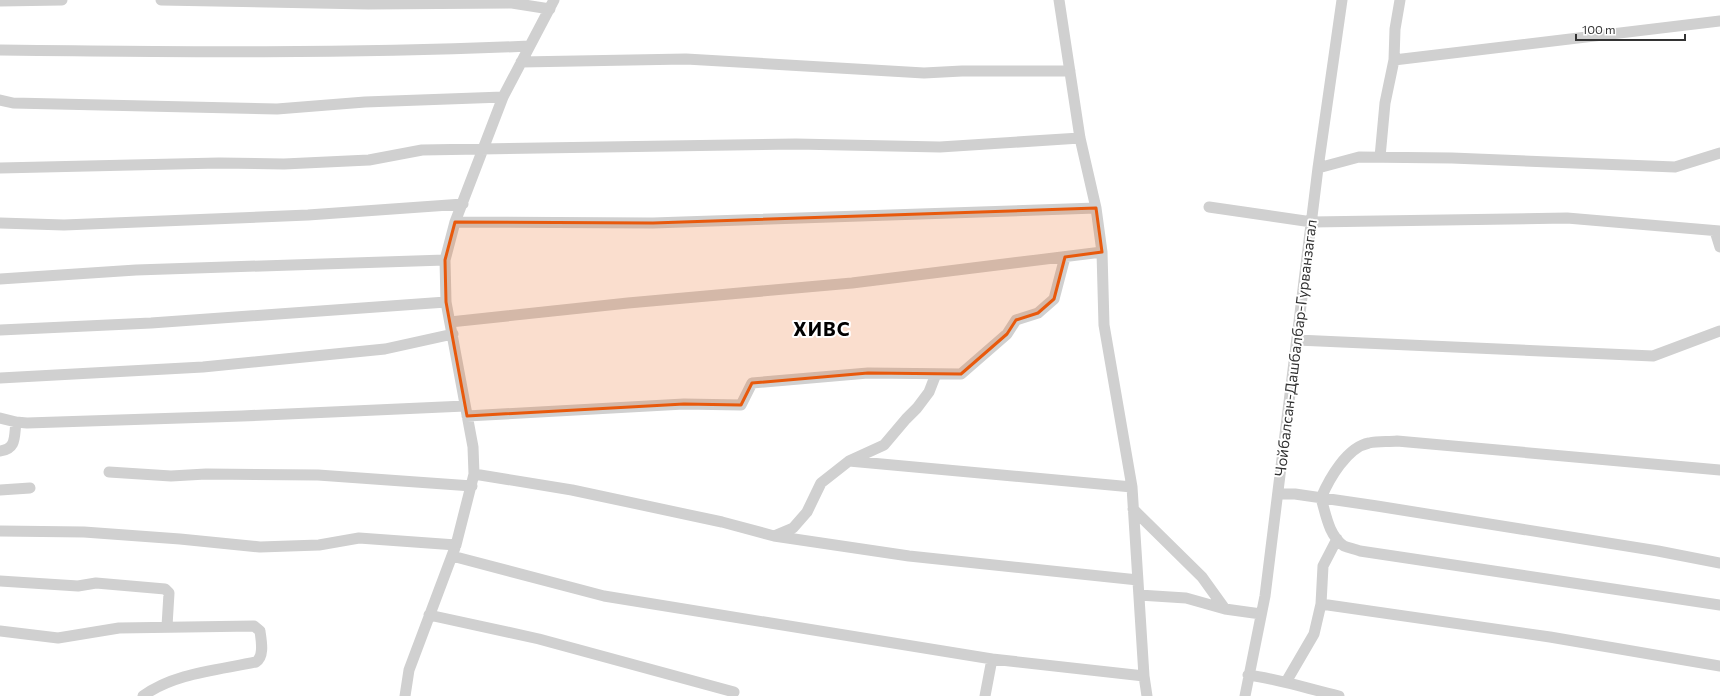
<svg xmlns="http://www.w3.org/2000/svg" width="1720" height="696" font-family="Commissioner,sans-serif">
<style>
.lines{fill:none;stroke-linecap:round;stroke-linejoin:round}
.minor{stroke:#d0d0d0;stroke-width:11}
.marked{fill:#e8590c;fill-opacity:0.2;stroke:#e8590c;stroke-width:3;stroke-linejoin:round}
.labels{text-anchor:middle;stroke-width:4;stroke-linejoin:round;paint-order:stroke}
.street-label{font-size:15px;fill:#333;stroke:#fff}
.district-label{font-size:19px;font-weight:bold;letter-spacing:1px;fill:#000;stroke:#fff}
</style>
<rect width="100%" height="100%" fill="#fff"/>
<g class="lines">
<path class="minor" d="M161,0L368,4L512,3L550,9
M1059,0L1080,138L1096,208L1102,252L1104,325L1132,487L1144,676L1147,696
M0,1L62,0
M0,50C176,52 353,54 529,46
M1394,60L1720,21
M521,62L686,59L924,73L962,71H1070
M0,100L13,103L277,109L365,102L503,97
M1380,157L1385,103L1394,60L1395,29L1400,0
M0,168L219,163L284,164L369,160L422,150L796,144L940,147L1080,138
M1318,168L1359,157L1452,158L1675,167L1720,153
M1209,207L1312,222L1567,218L1720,231
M455,222L653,223L1096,208
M0,223L64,225L308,215L463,204
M1715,231L1720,247
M0,279L136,270L445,260
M450,322L628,303L852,283L1102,252
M0,330L151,323L446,302
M1297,340L1653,356L1720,331
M0,378L203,367L385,349L453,334
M467,416L684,404L741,405L752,383L868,373L961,374L1007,334L1016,320L1038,313L1054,299L1065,257
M0,418L16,422L27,423L242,416L465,406
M0,451C17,449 14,436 16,422
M849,461L1132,487
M1720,470L1397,441C1388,442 1378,441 1369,443C1347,447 1329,479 1321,498C1326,515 1329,536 1344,546C1349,548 1355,549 1360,551L1720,605
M109,472L171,476L206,474L318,475L472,486
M474,474L572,490L722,522L774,536L909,556L1138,580
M0,490L30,488
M1278,494H1295L1377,506L1658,551L1720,563
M1133,509L1202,577L1225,609L1261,614
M0,531L84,532L180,539L260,547L319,545L359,538L456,545
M774,536L793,528L807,512L821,483L849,461L884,445L906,419L917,408L929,392L936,374
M452,556L604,596L992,659L1144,676
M0,581L78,586L96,583L165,589L169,593L167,626
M1139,595L1186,598L1225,609
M1321,604L1550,637L1720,666
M429,615L539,639L734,692
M0,631L58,638L119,628L254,626L260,631C261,640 265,656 256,662C219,670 174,673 143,696
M1248,675C1279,679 1309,689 1339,696
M1286,682L1314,634L1321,604L1323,566L1337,539
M405,696L409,670L456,545L474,474L473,447L446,302L445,260L455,222L503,97L554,0
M985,696L992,659
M1245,696L1265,596L1318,168L1342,0"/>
</g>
<path class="marked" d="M1096,208L1102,252L1065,257L1054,299L1038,313L1016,320L1007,334L961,374L868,373L752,383L741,405L684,404L467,416L446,302L445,260L455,222L653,223Z"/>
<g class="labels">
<g class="street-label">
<text transform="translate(1296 348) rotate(-83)" y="5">Чойбалсан-Дашбалбар-Гурванзагал</text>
</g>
<g class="district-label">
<text x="822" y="336">ХИВС</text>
</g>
</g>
<path d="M1576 34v6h109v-6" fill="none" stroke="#333333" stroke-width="2"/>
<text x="1582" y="34" font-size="12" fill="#333333" stroke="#ffffff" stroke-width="3" paint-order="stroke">100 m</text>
</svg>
